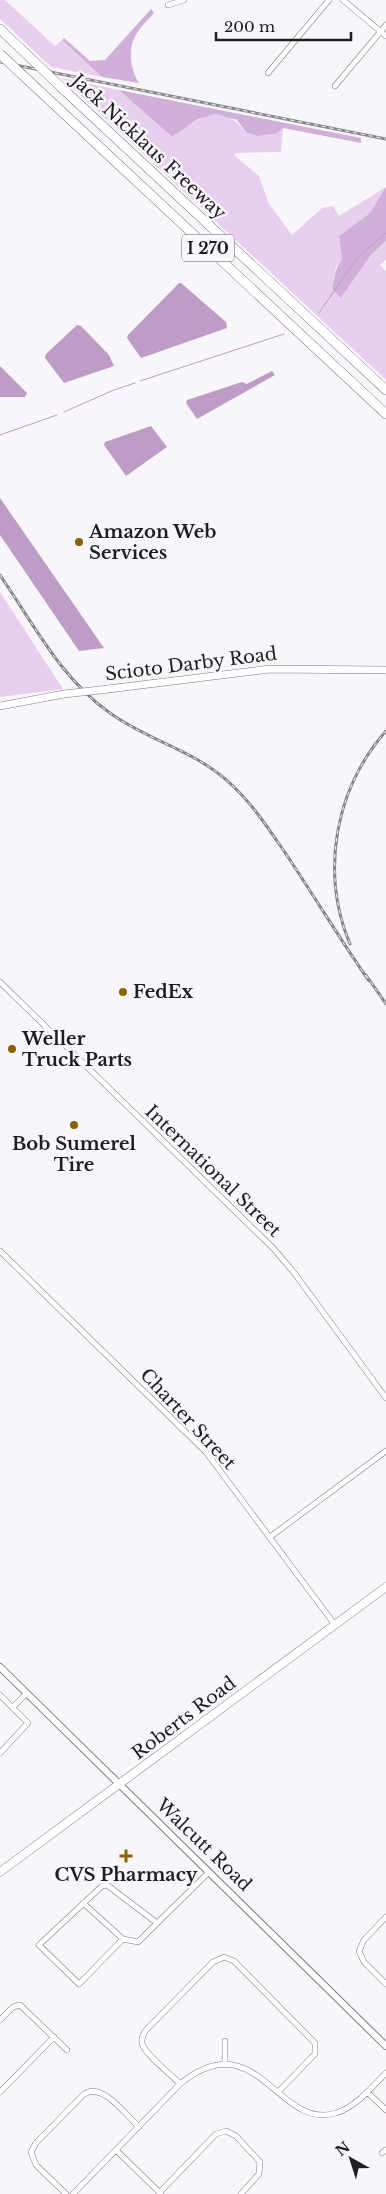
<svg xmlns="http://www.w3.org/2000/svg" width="386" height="2194" font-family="'Libre Baskerville',serif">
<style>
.green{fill:#e8cff0}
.forest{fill:#d0afd9}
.water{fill:#bd9dc6}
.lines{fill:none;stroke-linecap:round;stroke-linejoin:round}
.stream{stroke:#bd9dc6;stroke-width:1}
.minor-casing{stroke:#7f7b80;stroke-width:6}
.tertiary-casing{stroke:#7f7b80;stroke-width:8}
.secondary-casing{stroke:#7f7b80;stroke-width:8}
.primary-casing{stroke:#7f7b80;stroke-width:9}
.motorway-casing{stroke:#7f7b80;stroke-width:10}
.minor{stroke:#fff;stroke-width:5}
.tertiary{stroke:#fff;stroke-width:6}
.secondary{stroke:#fff;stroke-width:7}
.primary{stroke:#fff;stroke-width:8}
.motorway{stroke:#fff;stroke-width:9}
.rail-casing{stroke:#88868a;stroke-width:3}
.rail{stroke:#f9f6fb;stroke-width:1;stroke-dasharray:4;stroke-linecap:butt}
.secondary-bridge-casing{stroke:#7f7b80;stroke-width:8;stroke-linecap:butt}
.motorway-bridge-casing{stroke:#7f7b80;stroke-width:10;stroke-linecap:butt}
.secondary-bridge{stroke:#fff;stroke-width:7}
.motorway-bridge{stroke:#fff;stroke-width:9}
.poi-dot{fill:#896301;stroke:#f9f6fb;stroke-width:2}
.labels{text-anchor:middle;stroke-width:5;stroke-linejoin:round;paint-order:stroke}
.shield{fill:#f9f6fb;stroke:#605e61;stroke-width:1}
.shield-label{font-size:16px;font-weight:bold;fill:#1e1d1f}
.street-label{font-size:18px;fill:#1e1d1f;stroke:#f9f6fb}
.poi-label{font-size:18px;font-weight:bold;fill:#1e1d1f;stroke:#f9f6fb;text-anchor:start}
</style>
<rect width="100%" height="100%" fill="#f9f6fb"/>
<path class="green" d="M0,0H5L55,46L62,40L102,77L51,67L0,19Z
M62,78L119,90L172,137C199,118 221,100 246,132L283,128L281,152L236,153L234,155L259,176L269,204L292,235L322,208L333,206L339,216L386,187L370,213L339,236L342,259L336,267L332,288L342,297L371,255L386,241V260L380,265L386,271V380Z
M0,592L63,689L0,697Z"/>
<path class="forest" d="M151,9L154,13C148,20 140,27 136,35C127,48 131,71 139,83L102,77L62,40L64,38L90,61L105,60Z
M119,90L361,138V143L283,128L277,133L257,136L246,132L237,120L216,114L198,119L172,137Z
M386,187V241L371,255L341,298L332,289C335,277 335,268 342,259L339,236L370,213Z"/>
<path class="water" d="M179,283H181L226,322L227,328L141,358L127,338L128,335Z
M77,325L81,326L109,355L114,366L64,383L45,358L46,354Z
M0,366L27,393L25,397H0Z
M272,371L275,375L197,419L186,403L187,400L242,382L247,384Z
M151,426L167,447L126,476L104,445L105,442Z
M0,498L104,648L79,651L0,535Z"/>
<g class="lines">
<path class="stream" d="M319,313L357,258L386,233
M140,381L284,334
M64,412L114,390L135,383
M0,435L57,415"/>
<g class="minor-casing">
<path id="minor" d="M343,0L386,36
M168,5L184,0
M268,73L329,0
M335,86L386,25
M0,982L274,1249L295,1274L386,1398
M0,1251L206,1452L335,1625
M270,1537L386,1451
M0,1695L28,1723L0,1753
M13,1707L27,1693
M83,1903L123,1939L138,1942L209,1872
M386,1917L364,1940L359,1951L364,1962L386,1984
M123,1939L79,1984L39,1945L102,1886L107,1885L157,1923
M0,2020L13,2007L20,2005L67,2050
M225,2041V2065
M180,2084C172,2075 144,2054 142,2043C141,2037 144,2032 148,2028L213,1962L224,1957L234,1961L315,2043V2054L278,2092
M0,2092L54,2037
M367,2092L386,2110
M116,2150L161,2194
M382,2153L386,2150
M160,2192L216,2134L226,2131L236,2136L260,2162L259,2174L241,2194
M66,2194L36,2165L31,2152L36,2143L83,2095C101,2080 126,2115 139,2127
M73,2194L180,2084C258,2021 277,2131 336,2113C357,2106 371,2088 386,2073"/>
</g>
<g class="tertiary-casing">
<path id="tertiary" d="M0,1667L386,2046"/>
</g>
<g class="secondary-casing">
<path id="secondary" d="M100,690L270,669L386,670
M0,706L64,694"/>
</g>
<g class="primary-casing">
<path id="primary" d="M0,1872L386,1587"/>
</g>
<g class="motorway-casing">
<path id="motorway" d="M0,29L20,48
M30,82L386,414
M63,89L386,390"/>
</g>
<use href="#minor" class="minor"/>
<use href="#tertiary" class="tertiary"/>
<use href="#secondary" class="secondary"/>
<use href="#primary" class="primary"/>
<use href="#motorway" class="motorway"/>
<g class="rail-casing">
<path id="rail" d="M0,62L386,139
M0,575C33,623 61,679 110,713C150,742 196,750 233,786C254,806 270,831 286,854C314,896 340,939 369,981
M350,944C320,872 335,789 386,731
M366,975L386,1004"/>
</g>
<use href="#rail" class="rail"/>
<g class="secondary-bridge-casing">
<path id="secondary-bridge" d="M64,694L100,690"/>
</g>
<g class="motorway-bridge-casing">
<path id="motorway-bridge" d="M20,48L63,89
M0,54L30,82"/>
</g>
<use href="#secondary-bridge" class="secondary-bridge"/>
<use href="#motorway-bridge" class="motorway-bridge"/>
</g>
<g class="poi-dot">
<circle cx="79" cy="542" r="5"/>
<circle cx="123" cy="992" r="5"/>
<circle cx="12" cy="1049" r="5"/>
<circle cx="74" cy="1125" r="5"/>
<path d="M123.5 1848.5h5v5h5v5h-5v5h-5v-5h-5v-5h5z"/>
</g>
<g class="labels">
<rect class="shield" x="182" y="234.5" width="52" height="27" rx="4"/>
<g class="shield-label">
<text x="208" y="254">I 270</text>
</g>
<g class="street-label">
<text transform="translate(149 147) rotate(43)" y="6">Jack Nicklaus Freeway</text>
<text transform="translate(191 664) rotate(-7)" y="6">Scioto Darby Road</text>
<text transform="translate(213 1171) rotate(44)" y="6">International Street</text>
<text transform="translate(188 1419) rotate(47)" y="6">Charter Street</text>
<text transform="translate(184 1718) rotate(-37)" y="6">Roberts Road</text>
<text transform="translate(204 1845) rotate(44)" y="6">Walcutt Road</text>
</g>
<g class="poi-label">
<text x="89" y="538">Amazon Web<tspan x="89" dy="21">Services</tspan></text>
<text x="133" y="998">FedEx</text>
<text x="22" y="1045">Weller<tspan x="22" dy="21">Truck Parts</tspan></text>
<text x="74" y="1150" text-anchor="middle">Bob Sumerel<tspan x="74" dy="21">Tire</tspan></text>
<text x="126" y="1881" text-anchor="middle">CVS Pharmacy</text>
</g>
</g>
<g transform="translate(351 2159) rotate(321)" stroke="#f9f6fb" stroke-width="4" paint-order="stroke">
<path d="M0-4L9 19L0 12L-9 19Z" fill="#1e1d1f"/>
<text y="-8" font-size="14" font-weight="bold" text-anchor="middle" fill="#1e1d1f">N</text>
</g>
<path d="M216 32v8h135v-8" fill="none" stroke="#1e1d1f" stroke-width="2.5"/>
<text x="224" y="32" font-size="15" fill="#1e1d1f" stroke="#f9f6fb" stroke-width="4" paint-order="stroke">200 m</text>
</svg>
